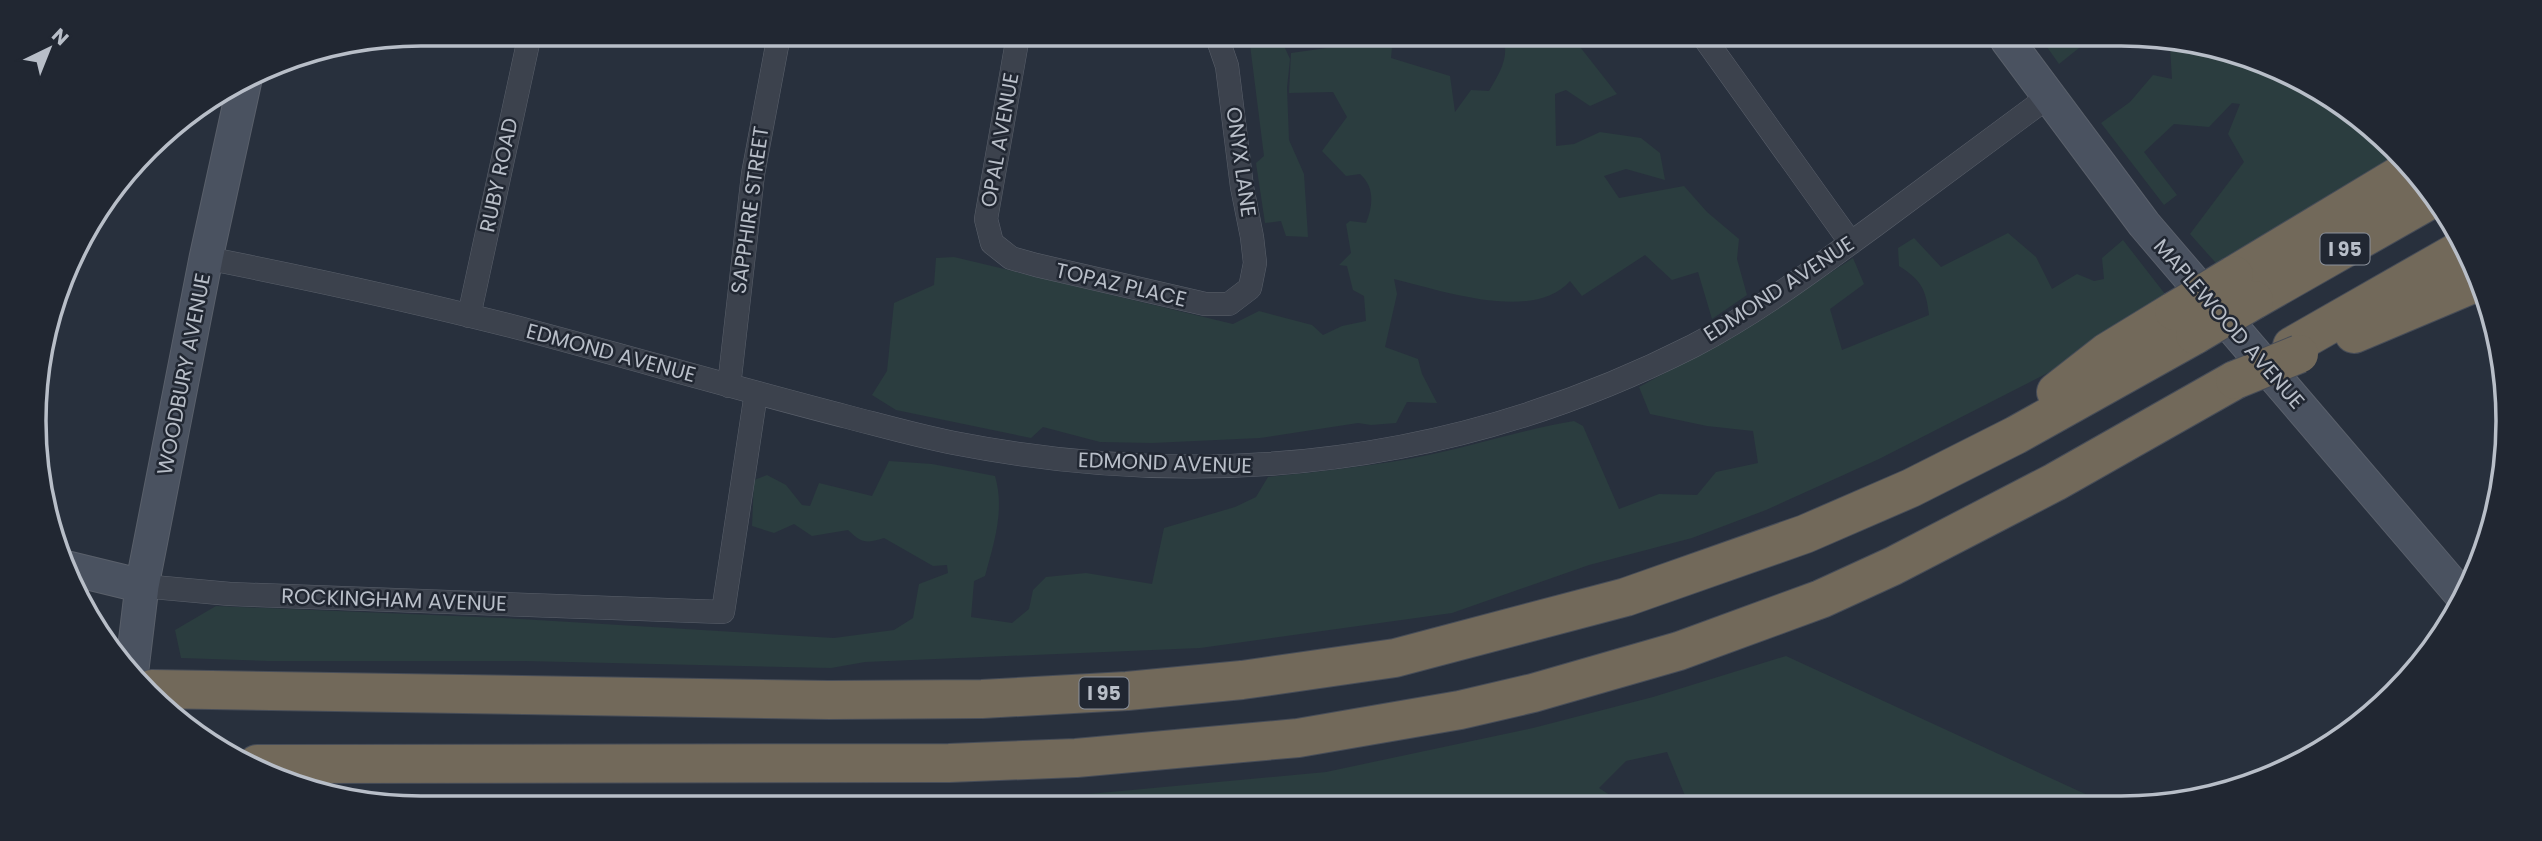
<svg xmlns="http://www.w3.org/2000/svg" width="2542" height="841" font-family="Poppins,sans-serif">
<style>
.green{fill:#2b3d3f}
.lines{fill:none;stroke-linecap:round;stroke-linejoin:round}
.street-casing{stroke:#5a606b;stroke-width:24}
.secondary-casing{stroke:#5a606b;stroke-width:35}
.highway-casing{stroke:#474d58;stroke-width:40}
.street{stroke:#3c424d;stroke-width:23}
.secondary{stroke:#4a5260;stroke-width:33}
.highway{stroke:#72695a;stroke-width:38}
.highway-bridge-casing{stroke:#474d58;stroke-width:40;stroke-linecap:butt}
.highway-bridge{stroke:#72695a;stroke-width:38}
.labels{text-anchor:middle;stroke-width:5;stroke-linejoin:round;paint-order:stroke}
.shield{fill:#212732;stroke:#8b919b;stroke-width:2}
.shield-label{font-size:19px;font-weight:bold;fill:#b8bec8}
.street-label{font-size:21px;fill:#b8bec8;stroke:#212732}
.rim{fill:none;stroke:#b8bec8;stroke-width:3.5}
</style>
<rect width="100%" height="100%" fill="#28303d"/>
<path class="green" d="M1249,37H1280L1290,59L1287,88L1289,140L1304,174L1308,237L1286,236L1281,221L1265,223L1256,163L1264,156Z
M1335,37H1393L1391,58L1450,76L1455,112L1471,90L1489,91C1499,74 1510,57 1503,38H1573L1617,94L1590,106L1566,90L1555,94L1556,146L1574,144L1600,132L1641,138L1660,153L1665,180L1626,169L1604,176L1619,198L1684,186L1707,212L1739,239L1737,259L1747,295L1712,319L1698,272L1672,280L1645,255L1582,296L1570,281C1534,323 1440,290 1394,279L1397,294L1385,347L1418,359L1422,374L1437,403L1407,402L1396,423L1371,425L1358,423L1260,438L1152,443L1100,442L1043,427L1031,438L896,410L872,395L887,371L894,303L934,285L936,258L954,257L1233,324L1259,311L1312,325L1323,335L1342,326L1366,321L1364,296L1353,290L1347,266L1339,265L1351,253L1346,224L1350,221L1366,223C1373,206 1375,187 1360,174L1346,176L1322,151L1347,117L1333,92L1289,93L1291,53L1334,47Z
M2042,40H2089L2059,64Z
M2174,41H2197L2337,99L2401,162L2223,271L2190,234L2244,162L2228,134L2240,104L2232,103L2209,127L2174,124L2144,152L2177,195L2164,205L2101,123L2130,102L2153,75L2172,79L2170,47Z
M2008,233L2036,257L2052,289L2077,274L2094,281L2104,279L2102,258L2123,240L2172,303L2087,353L1879,459L1766,510L1692,538L1589,565L1452,613L1200,648L865,662L831,668L524,661H268L181,658L175,630L216,606L503,618L834,638L894,630L913,618L919,584L948,573L947,565L933,566L884,538C865,544 862,543 848,530L812,536L794,524L774,533L752,526L754,480L767,475L786,485L802,505L810,506L819,483L872,496L889,461L932,464L995,476C1005,510 994,543 985,576L974,581L971,617L1012,623L1029,609L1033,590L1046,577L1086,573L1152,584L1164,528L1235,507L1256,497L1268,477C1323,471 1378,466 1433,454C1480,444 1526,429 1574,421L1583,426L1619,509L1659,494L1697,495L1716,472L1758,463L1753,431L1707,426L1650,414L1639,387L1742,331L1853,258L1864,284L1830,309L1842,350L1929,315C1926,289 1921,280 1899,266L1898,248L1914,238L1941,267Z
M1786,656L2107,804L1688,803L1667,752L1626,761L1599,788L1622,803L1002,802L1326,772L1533,728L1653,697Z"/>
<g class="lines">
<g class="street-casing">
<path id="street" d="M1018,36L986,219L992,243L1011,258L1036,265L1205,304H1229L1250,288L1255,263L1252,237L1242,187L1227,66L1217,37
M1705,39L1851,243
M206,258C317,280 425,303 534,332C639,360 743,390 848,417C883,426 918,436 954,443C1211,493 1458,465 1693,346C1758,312 1815,269 1874,226C1932,183 1990,140 2048,97
M469,316L530,34
M729,386L753,174L779,35
M142,586L230,594L723,612L756,393"/>
</g>
<g class="secondary-casing">
<path id="secondary" d="M2007,40L2144,224L2463,597
M68,568L142,586
M132,669L142,586L206,258L245,80"/>
</g>
<g class="highway-casing">
<path id="highway" d="M2234,275L2408,170
M2254,300L2435,197
M2354,334L2475,283
M2292,346L2462,249
M2056,392L2107,352L2174,311
M152,689L829,700L982,699L1127,691L1242,680L1395,658L1626,597L1805,534L1911,488L2016,435L2195,335
M257,764L949,763L1076,758L1298,738L1460,710L1533,693L1679,651L1821,599L1893,566L2055,482L2235,380"/>
</g>
<use href="#street" class="street"/>
<use href="#secondary" class="secondary"/>
<use href="#highway" class="highway"/>
<g class="highway-bridge-casing">
<path id="highway-bridge" d="M2174,311L2234,275
M2195,335L2254,300
M2235,380L2299,354"/>
</g>
<use href="#highway-bridge" class="highway-bridge"/>
</g>
<g class="labels">
<g class="shield">
<rect x="2320.5" y="233.5" width="49" height="31" rx="5"/>
<rect x="1079.5" y="677.5" width="49" height="31" rx="5"/>
</g>
<g class="shield-label">
<text x="2345" y="256">I 95</text>
<text x="1104" y="700">I 95</text>
</g>
<g class="street-label">
<text transform="translate(1000 140) rotate(-80)" y="7">OPAL AVENUE</text>
<text transform="translate(1241 162) rotate(82)" y="7">ONYX LANE</text>
<text transform="translate(499 175) rotate(-78)" y="7">RUBY ROAD</text>
<text transform="translate(750 210) rotate(-82)" y="7">SAPPHIRE STREET</text>
<text transform="translate(1121 285) rotate(13)" y="7">TOPAZ PLACE</text>
<text transform="translate(1779 289) rotate(-33)" y="7">EDMOND AVENUE</text>
<text transform="translate(2229 324) rotate(49)" y="7">MAPLEWOOD AVENUE</text>
<text transform="translate(611 353) rotate(15)" y="7">EDMOND AVENUE</text>
<text transform="translate(184 374) rotate(-79)" y="7">WOODBURY AVENUE</text>
<text transform="translate(1165 463) rotate(2)" y="7">EDMOND AVENUE</text>
<text transform="translate(394 600) rotate(2)" y="7">ROCKINGHAM AVENUE</text>
</g>
</g>
<path d="M0 0H2542V841H0ZM421 46H2121A375 375 0 0 1 2496 421V421A375 375 0 0 1 2121 796H421A375 375 0 0 1 46 421V421A375 375 0 0 1 421 46Z" fill="#212732" fill-rule="evenodd"/>
<path class="rim" d="M421 46H2121A375 375 0 0 1 2496 421V421A375 375 0 0 1 2121 796H421A375 375 0 0 1 46 421V421A375 375 0 0 1 421 46Z"/>
<g transform="translate(49 49) rotate(43)" stroke="#212732" stroke-width="5" paint-order="stroke">
<path d="M0-5L12 26L0 18L-12 26Z" fill="#b8bec8"/>
<text y="-10" font-size="19" font-weight="bold" text-anchor="middle" fill="#b8bec8">N</text>
</g>
</svg>
